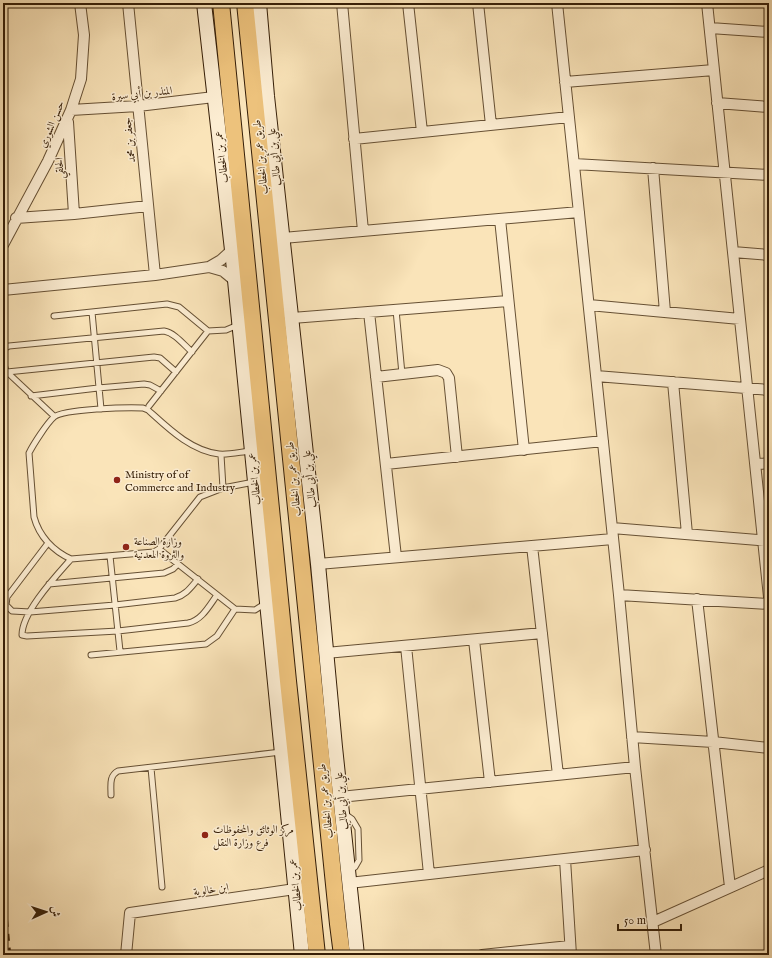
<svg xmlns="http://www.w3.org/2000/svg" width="772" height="958" font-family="'IM FELL English',Amiri,serif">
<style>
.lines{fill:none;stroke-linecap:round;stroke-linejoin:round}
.lane-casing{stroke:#665034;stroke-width:7}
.street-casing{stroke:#665034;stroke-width:12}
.secondary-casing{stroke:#351e07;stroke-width:16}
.primary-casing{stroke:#351e07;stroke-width:18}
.lane{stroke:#fcedd2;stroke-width:5}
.street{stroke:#fcedd2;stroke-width:10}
.secondary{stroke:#fcedd2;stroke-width:14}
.primary{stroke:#edc27c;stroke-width:16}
.rail{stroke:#351e07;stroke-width:2.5;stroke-dasharray:7 7;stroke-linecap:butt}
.poi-dot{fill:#8f2418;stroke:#fcedd2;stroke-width:1.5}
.labels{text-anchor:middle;stroke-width:3;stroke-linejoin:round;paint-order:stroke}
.street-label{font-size:11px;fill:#351e07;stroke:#fcedd2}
.poi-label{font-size:11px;fill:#351e07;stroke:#fcedd2;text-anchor:start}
</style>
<rect width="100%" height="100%" fill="#fae4b9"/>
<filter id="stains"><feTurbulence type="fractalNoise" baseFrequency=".005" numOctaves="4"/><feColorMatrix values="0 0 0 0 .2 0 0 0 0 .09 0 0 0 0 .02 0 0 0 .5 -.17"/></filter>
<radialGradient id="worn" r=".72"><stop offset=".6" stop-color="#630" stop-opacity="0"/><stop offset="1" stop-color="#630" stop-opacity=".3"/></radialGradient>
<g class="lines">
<g class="lane-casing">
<path id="lane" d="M396,310L402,374
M92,312L101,409
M54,316L167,304L179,307L208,331
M7,372L54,416
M176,372L160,358L154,357L7,372C3,366 3,355 5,348L9,346L164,331C175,333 183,344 192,352
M31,396L98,388L144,384L150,385L161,391
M149,406L208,331L226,330L238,325
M250,451C240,452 229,455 219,454C191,451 168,428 148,410L143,408C129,407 63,409 54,417C47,423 33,445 29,453L34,517C39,536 53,551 71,559L154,552L159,549L200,497L223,488L254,482
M221,455L223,488
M48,543L7,597L6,605L12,611L30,612L115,605L175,598C186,595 191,587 198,579
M159,549L235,609
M110,556L120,651
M71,559C56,576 22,612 22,635L27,636L118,631L188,623C202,620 209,606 217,595
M49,584L164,573L173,569L178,564
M91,655L206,644L217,636L235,609L255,610L266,603
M151,768L162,887
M111,795C111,785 109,776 118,771L281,752
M345,814L352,819L358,829L359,860L355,867L350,870"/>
</g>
<g class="street-casing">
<path id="street" d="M128,3L155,275
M342,3L363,231
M408,3L422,132
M478,3L491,125
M557,3L619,595L635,767L656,955
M707,3L769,597
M710,28L769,32
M565,82L714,70
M717,103L769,107
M71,110L138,106L214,97
M68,122L74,214
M354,139L569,117
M574,164L769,175
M653,168L665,312
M16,218L74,214L148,206
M500,219L524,450
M283,238L579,212
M3,245L48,161L71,110L81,79L84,35L80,3
M733,252L769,255
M209,267L221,260L232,250
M3,290L155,275L209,267L223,271L234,280
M589,305L740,319
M369,312L396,557
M292,318L508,301
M596,376L769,390
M376,377L438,370L446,373L449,378L457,457
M673,382L687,534
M755,463L769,464
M386,464L603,441
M612,528L769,541
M532,546L558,775
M318,564L613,539
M619,595L769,604
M697,599L730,887
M474,640L490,782
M406,646L429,874
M326,653L542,633
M632,737L713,742L769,748
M340,797L635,767
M565,859L571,955
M349,883L645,850
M653,922L769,870
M126,955L130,913L295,889
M482,955L570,946"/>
</g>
<g class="secondary-casing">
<path id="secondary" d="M204,3L232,250L302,955
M259,3L267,96L318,564L335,747L357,955"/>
</g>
<g class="primary-casing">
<path id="primary" d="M221,3L288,681L317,955
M245,3L338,924L342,955"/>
</g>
<use href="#lane" class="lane"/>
<use href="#street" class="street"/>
<use href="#secondary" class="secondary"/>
<use href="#primary" class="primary"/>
<path class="rail" d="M3,878L10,955"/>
</g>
<g class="poi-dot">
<circle cx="117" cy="480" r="4"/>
<circle cx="126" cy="547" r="4"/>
<circle cx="205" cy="835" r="4"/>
</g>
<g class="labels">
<g class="street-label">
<text transform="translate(142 93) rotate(-6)" y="4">المنذر بن أبي سيرة</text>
<text transform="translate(51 124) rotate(-67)" y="4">حسن الشوري</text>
<text transform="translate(129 140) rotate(-96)" y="4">جعفر بن محمد</text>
<text transform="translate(221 157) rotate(-97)" y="4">عمر بن الخطاب</text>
<text transform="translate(260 157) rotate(-96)" y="4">طريق عمر بن الخطاب</text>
<text transform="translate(274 157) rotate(-96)" y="4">علي بن أبي طالب</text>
<text transform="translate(59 168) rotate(-94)" y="4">الحلقي</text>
<text transform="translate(254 479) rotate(-96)" y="4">عمر بن الخطاب</text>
<text transform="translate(293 479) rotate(-96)" y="4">طريق عمر بن الخطاب</text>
<text transform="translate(309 479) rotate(-96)" y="4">علي بن أبي طالب</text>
<text transform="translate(325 801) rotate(-96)" y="4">طريق عمر بن الخطاب</text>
<text transform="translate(341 801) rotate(-96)" y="4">علي بن أبي طالب</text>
<text transform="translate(295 885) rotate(-96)" y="4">عمر بن الخطاب</text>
<text transform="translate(211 889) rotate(-8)" y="4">ابن خالوية</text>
</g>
<g class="poi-label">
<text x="125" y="478">Ministry of of<tspan x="125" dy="13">Commerce and Industry</tspan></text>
<text x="134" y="545">وزارة الصناعة<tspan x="134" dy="13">والثروة المعدنية</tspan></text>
<text x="213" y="833">مركز الوثائق والمحفوظات<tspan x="213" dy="13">فرع وزارة النقل</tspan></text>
</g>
</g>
<rect width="772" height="958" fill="none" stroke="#fae4b9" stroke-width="16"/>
<rect x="4" y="4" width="764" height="950" fill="none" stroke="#351e07" stroke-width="2"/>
<rect x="8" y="8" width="756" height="942" fill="none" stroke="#351e07"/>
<g transform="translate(46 912) rotate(87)" stroke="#fcedd2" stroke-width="3" paint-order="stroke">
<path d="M0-3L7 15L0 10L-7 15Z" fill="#351e07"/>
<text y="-6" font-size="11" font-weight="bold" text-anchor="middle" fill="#351e07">ش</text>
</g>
<path d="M618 924v6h63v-6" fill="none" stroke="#351e07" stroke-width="2"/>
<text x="624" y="924" font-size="12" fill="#351e07" stroke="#fcedd2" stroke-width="3" paint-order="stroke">50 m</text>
<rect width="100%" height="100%" filter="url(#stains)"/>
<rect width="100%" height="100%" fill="url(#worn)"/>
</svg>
